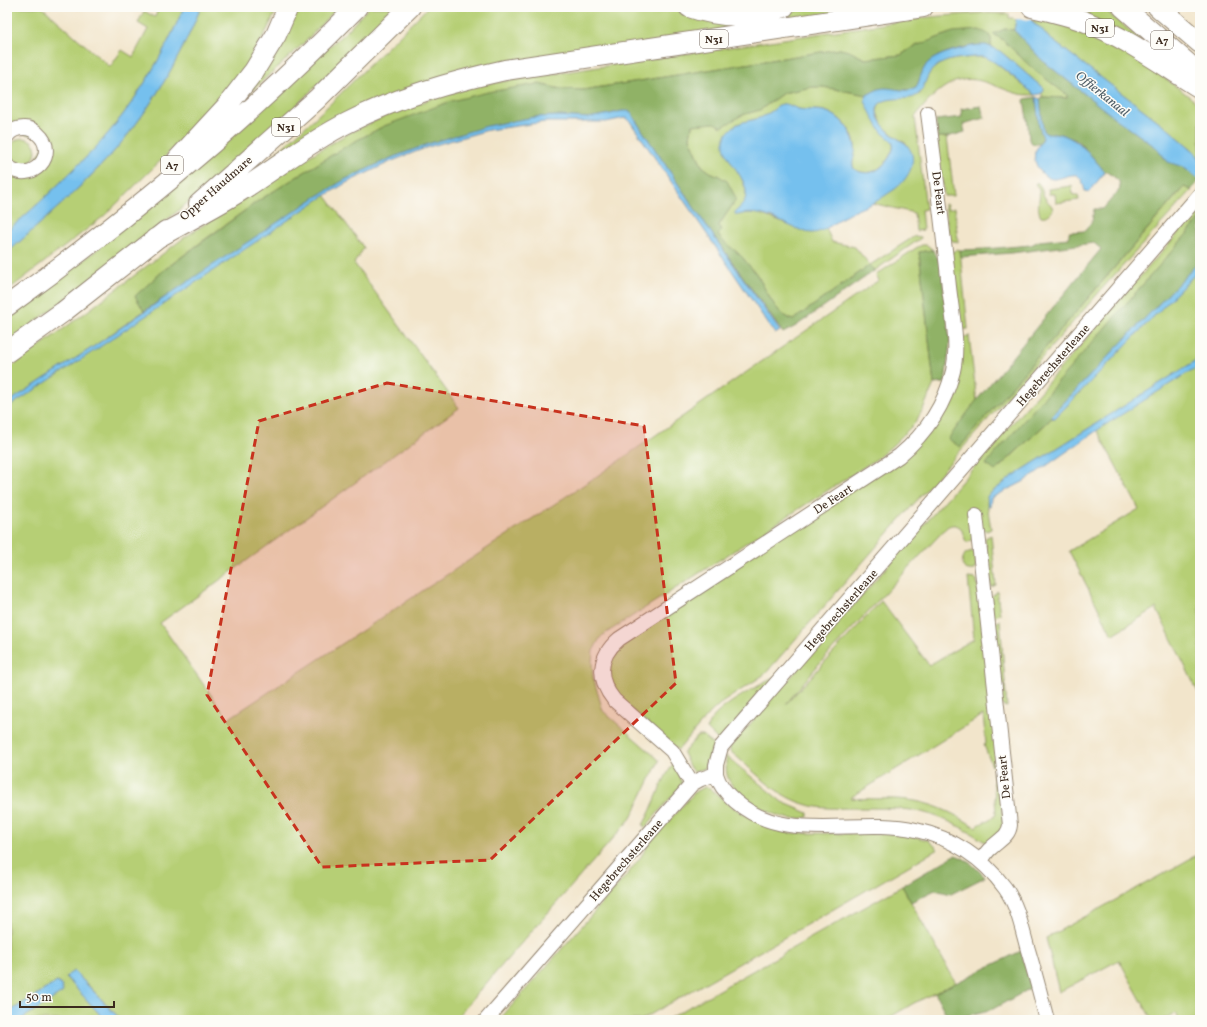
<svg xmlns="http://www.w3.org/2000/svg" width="1207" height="1027" font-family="Vollkorn,serif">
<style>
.green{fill:#b6cf74;stroke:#787c49}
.forest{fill:#90b266;stroke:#666e42}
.water{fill:#75c0ee;stroke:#587586}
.pier{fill:#f2e5cb}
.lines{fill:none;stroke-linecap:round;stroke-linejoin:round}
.minor-casing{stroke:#968874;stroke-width:16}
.highway-casing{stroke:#968874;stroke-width:22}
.minor{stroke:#fff;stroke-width:14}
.highway{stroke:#fff;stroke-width:20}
.marked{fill:#c8321e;fill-opacity:0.2;stroke:#c8321e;stroke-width:3;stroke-dasharray:8 5;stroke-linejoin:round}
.labels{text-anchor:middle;stroke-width:3;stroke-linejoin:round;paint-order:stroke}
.shield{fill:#fdfcf7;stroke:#75695f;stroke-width:1}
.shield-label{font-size:11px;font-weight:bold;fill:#3b2a1e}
.street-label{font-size:12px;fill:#3b2a1e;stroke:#fdfcf7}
.water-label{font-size:13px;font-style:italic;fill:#4f5e67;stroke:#fdfcf7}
</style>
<rect width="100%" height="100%" fill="#fdfcf7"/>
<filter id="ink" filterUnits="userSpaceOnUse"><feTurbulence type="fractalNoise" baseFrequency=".025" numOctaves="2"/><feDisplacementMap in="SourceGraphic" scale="8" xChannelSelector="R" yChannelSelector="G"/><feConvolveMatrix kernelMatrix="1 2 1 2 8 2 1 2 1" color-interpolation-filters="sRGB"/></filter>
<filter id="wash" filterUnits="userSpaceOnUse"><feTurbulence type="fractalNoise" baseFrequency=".012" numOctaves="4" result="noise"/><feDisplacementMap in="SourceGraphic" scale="16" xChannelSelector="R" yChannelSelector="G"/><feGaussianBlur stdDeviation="0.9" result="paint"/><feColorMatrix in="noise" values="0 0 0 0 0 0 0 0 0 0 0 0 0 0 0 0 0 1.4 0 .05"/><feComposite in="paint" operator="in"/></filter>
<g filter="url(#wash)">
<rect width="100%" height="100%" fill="#f2e5cb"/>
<path class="green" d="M7,7H42L110,67L122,50L133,57L148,29L138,23L144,11L155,17L159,7H184C163,57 134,105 98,145C90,154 80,163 72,171C51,192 30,212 7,231V177L10,174L26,177L48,139L7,130Z
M201,7H278L267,30L247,65L193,129L104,216L7,291V253C42,222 77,191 109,157C148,114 179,61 201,7Z
M296,7H338L302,45L236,105Z
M369,7H396C332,71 268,135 198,194C137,246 72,294 7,343V317L93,253L348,30Z
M428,7H678L681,9L888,7L459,76L249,178L328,106Z
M1055,7H1102L1143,42Z
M982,13L1009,14V18H1015L1016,20L1014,30L1005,29L994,34L1003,40L1067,95V98L1042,97V93L1044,91L1043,88L1005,55L991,47V38L943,36L913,47L901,55L865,59L855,54L840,49L583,90L561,89L538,84L384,126L348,145L258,201L204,240L164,270L136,296L144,311L90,349L7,403V370L85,313L185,237L313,154L349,133L393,113L439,96L480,85L929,17Z
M1033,17C1054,22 1075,27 1095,36C1133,53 1167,79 1200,105V159L1194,151L1166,127L1048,37C1044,31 1035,25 1032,20H1034Z
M977,57H985L992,60L1035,95C1030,95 1024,95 1019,94C1006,91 994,84 981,81C952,73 931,96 915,117L926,209L921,210L923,230L916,231L914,213L872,203L877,201L912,156L906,143L897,138L883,126L877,112L879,104L886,100L920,94C924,86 926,75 933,69C944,58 963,58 977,57Z
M812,87H823L867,95L865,98L872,114L893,142C894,148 892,151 889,157C881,170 869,177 854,169C850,161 856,154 855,145C853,129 840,116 825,111C818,109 810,111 803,110C796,109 789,105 782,104L763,117L737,124L729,131C732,144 734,157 738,170C741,179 747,187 746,197C745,204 740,208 735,212L738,215L748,212L757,213L804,231C812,233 818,233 826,228L832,242L855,247L870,265L915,236L921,237V238L874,271L870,265L793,320C775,315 766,289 757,275C753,269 747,264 743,258C735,249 724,245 718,235L721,232L719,225L733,204L719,176L710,172L702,166L690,138L692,125L733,120L742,115L760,110L783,93Z
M937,137H947L954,196H944Z
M10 151a13 13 0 1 1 26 0a13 13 0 1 1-26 0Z
M1037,182C1043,188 1041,192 1045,198C1047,202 1051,203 1053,209C1051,214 1047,217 1041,216C1034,205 1045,193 1035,184Z
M1072,186L1073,195H1078L1079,200L1056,203L1055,194H1049L1048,189Z
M1184,187L1192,190L1108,282L765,674L720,704L711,712L678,750L613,693L607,668L621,643L933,429L959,341L969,335L978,411L960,447Z
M325,195L364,248L354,263L459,408L160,623L228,719L597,476L879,280L876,275L916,248L922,245H927L933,250L919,252L934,384L923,409L915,423L894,444L878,458L603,635L600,638L593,651L592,662L593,677L603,711L659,760V761L631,818L454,1020H121L91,988L74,971L66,977L105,1020H20L63,991L61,985L57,982L7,1013V408Z
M945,204H947L948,209L955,208L958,242L949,240Z
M1200,208V219L986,465L1000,467L1052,418H1055L1200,269V358L1013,476L988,495L987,504L991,529L987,531L983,529L969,542H966L961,528C956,524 952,524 947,527L818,665L786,704L881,601L929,665L974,639L968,578L976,579L977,580L999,762L992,766L984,745L986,744L983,715L850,798C871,800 894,797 915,801C937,805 957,815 975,827L995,816L996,813L993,773L999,772L1003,824L1001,831L988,844C964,828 939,814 911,810C893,808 876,808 859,808C839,808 820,810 801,803C774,794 752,769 730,751V747Z
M957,249L960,250L968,329L959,330L950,254Z
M1200,365V696L1156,608L1112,635L1069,551L1139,509L1097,430Z
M991,535L996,585L991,587L985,538Z
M972,551L975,554L976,566L974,570C962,572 959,562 966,553Z
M997,591L1000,614L993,617L991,597Z
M1000,620L1007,707L1001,705L995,623Z
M775,677L719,741L707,729C709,710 759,686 775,677Z
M698,736H703L714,745L704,769L694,771L690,768L683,753Z
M726,756L782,802L808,813V817C803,818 798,819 793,819C775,818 742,799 732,785C725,777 726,765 726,756Z
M674,763L682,783L678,789L645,828L643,825C655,805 660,782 674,763Z
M705,787L710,788L728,804L739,811L771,829L790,833L903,834L928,840L938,849L641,1020H499L626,876L640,858L652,839L696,791Z
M1200,853V1020H1178L1175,1013L1162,1020H1152L1119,960L1059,992L1046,938L1172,869Z
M902,886L956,983L914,1003L885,1020H666Z"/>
<path class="forest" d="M1005,29L1014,30L1043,61L1115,118L1157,148L1165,159L1183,167L1200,180L1191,190L1184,187L1180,191L960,447L948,439L976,401L1101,249L1094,243L1011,253L961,257L960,250L985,249L1031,245L1039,241L1069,238V232L1085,231L1092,221L1094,209H1103L1120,189L1119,181L1108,172H1105L1082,145L1076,140L1057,133L1050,135L1045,133L1043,128L1040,99L1042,97L1067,98V95L1034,70L1003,40L993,34Z
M979,30C990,34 992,35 991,47C977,41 935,53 926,65C921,72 920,80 916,88L912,90L879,89L867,95L823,87H812L783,93L760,110L742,115L722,127L714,123L692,125L690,138L702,166L710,172L719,176L727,181L736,198L733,204L719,225L721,232L718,235C725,245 735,249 743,258C747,264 753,269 757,275C766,289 776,316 793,320L870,265L874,271L796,326L783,333L701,218L634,118L632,113L622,111L610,114L588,118L558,116L534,117L431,143L391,158L346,179L316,197L144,311L135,296L164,270L258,201L348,145L384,126L451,101L488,92L538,84L561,89L583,90L840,49L849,51L865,59L901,55L913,47L953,32Z
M1036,97L1039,126L1043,138L1039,144H1033L1029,140L1028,125L1024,100L1025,99Z
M981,106L984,118L963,124L965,132L947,137H937L936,120L962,117L961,109Z
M1200,219V261L1052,415V418L995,471L986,464Z
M933,250L941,264L950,342L945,383L934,384L919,252Z
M955,855C967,858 976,868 985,877L951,894L935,890L911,902L902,886Z
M1021,951L1031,988L993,1009L949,1020L935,993Z"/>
<path class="water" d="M184,7H201C179,61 148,114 109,157C77,191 42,222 7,253V231C30,212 51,192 72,171C80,163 90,154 98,145C134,105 163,57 184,7Z
M1009,7H1025L1034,24L1041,28L1048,37L1166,127L1194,151L1200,159V180L1183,167L1168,162L1157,148L1115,118L1043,61L1014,30L1016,20Z
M978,45H986L1000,51L1043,88L1044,91L1040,94L1035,95C1024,86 994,59 984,57C975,56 965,58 956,59C949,60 937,64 932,70C924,78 925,93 914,97C904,101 875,94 877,113C879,123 889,133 897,138C900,141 905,142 907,145C920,160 908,179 895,189C889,193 883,197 877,201C868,206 857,209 847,215C836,220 825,233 812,233C806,233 801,230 795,228C776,220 759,209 738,215L735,214V212C771,184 706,157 729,131C738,120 750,122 762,117C769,114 775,108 782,104C789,103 793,108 799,109C807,111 816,109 824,111C840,115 852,130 855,146C857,155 850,161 854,169C869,178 882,170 890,156C892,152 894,149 893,144C893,139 884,136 881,131C877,127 867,106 865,101C865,98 866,98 867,95C873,92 878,88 885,88C895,88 906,93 916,88C920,80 921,72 926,65C934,54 965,47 978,45Z
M1036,97L1040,99L1043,128L1045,133C1051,136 1055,132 1060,134C1080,139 1092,157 1105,172L1089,192L1085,191L1082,180L1077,175C1070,174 1063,178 1055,179C1043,180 1032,163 1035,152C1037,147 1041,143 1043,138L1039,126Z
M622,111C629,111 632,110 634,118L701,218L780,331L775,334L629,120L625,118L606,122H545L488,130L428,147L392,161L346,183L318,200L91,353L7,408V403L90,349L196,276L316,197L346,179L391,158L431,143L487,126L534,117L558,116L588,118L610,114Z
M1200,261V269L1055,418H1052V415Z
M1200,358V365L1102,427L1023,482L991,498L990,507H988L987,496L1013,476Z
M74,971L121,1020H105L66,977L69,974Z
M57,982L61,985L63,991L62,993L20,1020H7V1013Z"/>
<path class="pier" d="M1007,7H1027L1034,20L1014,19Z"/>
</g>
<g filter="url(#ink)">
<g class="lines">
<g class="minor-casing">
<path id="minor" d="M7,136C11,130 17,128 24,128C29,128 34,130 38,134C60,153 32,186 7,166
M976,515L1010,825C1009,836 999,840 991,848C987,851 984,856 981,861
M716,774C719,785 726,793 735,801C786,846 856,816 916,830C952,838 983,858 1005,888C1018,906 1022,929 1028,950C1035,973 1041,997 1047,1020
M692,784L672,751L614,700C597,679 598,657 619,639L899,456C925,434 945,405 953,371C959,344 952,314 949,287C943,229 936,171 928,113
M486,1020L692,784L701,779L716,774V765L721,747L1200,194"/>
</g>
<g class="highway-casing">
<path id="highway" d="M689,7C720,18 753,18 784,7
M1032,7C1050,11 1068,15 1086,22C1127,38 1163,65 1200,88
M1123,7L1200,74
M1158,7L1200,43
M178,159L226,107L254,71L276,35L288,7
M199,204L317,99L410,7
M155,239C185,222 216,207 245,188C279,166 311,141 347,123C397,97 451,82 505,70L923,7
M7,306C132,216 249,117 357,7
M7,352L63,312L166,231"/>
</g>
<use href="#minor" class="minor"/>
<use href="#highway" class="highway"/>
</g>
</g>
<path class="marked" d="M387,383L644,426L676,683L490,860L322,867L207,695L259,421Z"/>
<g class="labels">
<g class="shield">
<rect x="1086" y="19" width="28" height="18" rx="3"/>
<rect x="700" y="30" width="28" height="18" rx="3"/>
<rect x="1151" y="31" width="22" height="18" rx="3"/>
<rect x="272" y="118" width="28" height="18" rx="3"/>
<rect x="161" y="156" width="22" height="18" rx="3"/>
</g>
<g class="shield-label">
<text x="1100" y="32">N31</text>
<text x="714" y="43">N31</text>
<text x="1162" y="44">A7</text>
<text x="286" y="131">N31</text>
<text x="172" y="169">A7</text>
</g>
<g class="street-label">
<text transform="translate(216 188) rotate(-41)" y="4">Opper Haudmare</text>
<text transform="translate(939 193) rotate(83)" y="4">De Feart</text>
<text transform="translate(1053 365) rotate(-49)" y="4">Hegebrechsterleane</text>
<text transform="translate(833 499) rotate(-33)" y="4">De Feart</text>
<text transform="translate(841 610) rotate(-49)" y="4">Hegebrechsterleane</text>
<text transform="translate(1004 777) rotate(-96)" y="4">De Feart</text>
<text transform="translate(626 860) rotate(-49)" y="4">Hegebrechsterleane</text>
</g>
<g class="water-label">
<text transform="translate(1103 93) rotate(39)" y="5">Offierkanaal</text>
</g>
</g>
<rect width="1207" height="1027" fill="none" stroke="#fdfcf7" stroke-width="24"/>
<path d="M20 1001v6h94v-6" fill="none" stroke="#3b2a1e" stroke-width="2"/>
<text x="26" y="1001" font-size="12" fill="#3b2a1e" stroke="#fdfcf7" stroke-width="3" paint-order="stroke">50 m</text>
</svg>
